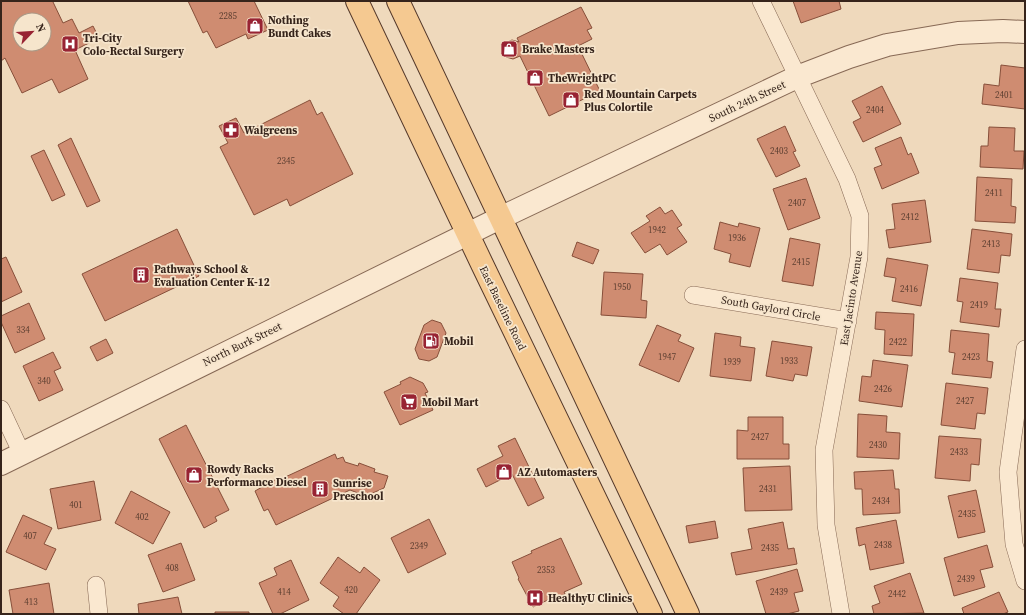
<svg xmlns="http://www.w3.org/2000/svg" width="1026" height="615" font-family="'Source Serif 4',serif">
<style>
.building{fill:#cf8c71;stroke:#874f3a;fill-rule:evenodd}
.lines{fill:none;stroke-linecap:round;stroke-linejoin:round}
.minor-casing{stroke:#876955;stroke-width:18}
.tertiary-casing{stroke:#876955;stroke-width:24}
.primary-casing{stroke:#54382a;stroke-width:24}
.minor{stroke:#fae8d0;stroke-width:17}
.tertiary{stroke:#fae8d0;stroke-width:22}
.primary{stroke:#f5c991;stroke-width:22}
.labels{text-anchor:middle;stroke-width:3.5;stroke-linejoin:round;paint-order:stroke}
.number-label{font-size:9px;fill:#5c3e30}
.poi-label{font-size:11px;font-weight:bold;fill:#36241b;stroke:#f6e5cc;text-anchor:start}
.street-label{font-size:11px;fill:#36241b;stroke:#f6e5cc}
</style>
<rect width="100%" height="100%" fill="#efd9bc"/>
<path class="building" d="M1,1H54L53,2L63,23L72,19L79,33L93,26L99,38L75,50L88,79L59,93L52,79L22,93L5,58L1,61ZM20,20H44V44H20Z
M188,1H254L268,30L248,39L246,34L216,48L207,31L203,33Z
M793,1H839L841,9L801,23Z
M581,7L592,28L587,30L592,39L578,46L600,91L549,116L520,56L513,59L506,57L503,50L505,43L512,40L519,42L517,38Z
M1001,65L1025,68V109L982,104L984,84L999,86Z
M882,86L901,124L863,142L853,122L861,118L852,101Z
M310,100L317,115L322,112L353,174L290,206L287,199L254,215L220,147L228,143L219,126L236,118L244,133Z
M785,126L796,151L793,152L800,166L776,177L757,139Z
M989,127L1015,128L1014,151H1024L1023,169L980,167L981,146H988Z
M901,137L908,155L911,153L919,173L882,189L874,168L882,165L875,148Z
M71,138L100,201L87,207L58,145Z
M44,150L65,195L52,201L31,156Z
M977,177L1012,179L1011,206L1016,207L1015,223L975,221Z
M806,178L820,218L788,230L773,189Z
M925,200L931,242L889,248L886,230L895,229L892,204Z
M660,207L665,214L672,210L682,225L677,228L687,242L667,255L660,244L645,253L631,233L650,221L646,216Z
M720,222L738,227L739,223L760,228L750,267L729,262L731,254L714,249Z
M177,229L199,276L105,321L82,274Z
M972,229L1012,234L1010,256L1001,255L999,273L967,269Z
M790,238L820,244L813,286L782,281Z
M577,242L599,250L593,264L572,256Z
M6,257L22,292L1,302V259Z
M887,258L928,265L921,306L892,301L896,278L884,276Z
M604,272L643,274L641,300L647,301L646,318L601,315Z
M960,278L998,283L995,309H1001L999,327L960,322L963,302L957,301Z
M29,303L45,339L15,353L1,322V316Z
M876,312L914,314L912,356L884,354L885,330L875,329Z
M432,320L441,323L446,333L437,357L429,361L419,359L415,349L424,325Z
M657,325L681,335L678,341L694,348L679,382L639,365Z
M951,330L989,334L987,361L993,362L991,378L952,374L955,353L949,352Z
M715,333L741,337L740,346L755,348L751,381L710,376Z
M106,339L113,353L97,361L90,347Z
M772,341L812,347L807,376L795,374L793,381L766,376Z
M53,352L61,368L54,371L63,390L39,401L23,366Z
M873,360L908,365L902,407L859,401L862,376L871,377Z
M410,377L423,383L428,392L425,393L433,410L400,425L384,392L401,384L400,382Z
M946,383L988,388L985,414L977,413L975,429L941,425Z
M858,414L887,416L886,432L900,433L899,459L857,457Z
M748,417H783V444H789V459H737V430L748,431Z
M186,425L229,510L215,517L217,521L204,528L159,439Z
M939,436L981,439L979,465L971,464L970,481L935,478Z
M515,438L544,498L528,506L512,474L486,487L477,469L503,456L498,446Z
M335,454L337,459L343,457L345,462L358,466L359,463L375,469L374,472L388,476L384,488L366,496L350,490L276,525L268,509L264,511L255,491L280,477L281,479Z
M790,466L792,510L745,511L743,468Z
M893,470L895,489H899L900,513L863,515L862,489H855L854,472Z
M94,481L101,520L58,529L50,489Z
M976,490L985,532L958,538L948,496Z
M131,491L170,512L153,544L115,523Z
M23,515L52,528L44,544L56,549L46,570L6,552Z
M429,519L446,554L408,573L391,538Z
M896,520L904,563L870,570L865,544L859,546L856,528Z
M715,521L718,538L689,543L686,526Z
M783,522L788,549L794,548L797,564L736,575L731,553L752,549L748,529Z
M561,538L582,584L564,592L565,594L553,600L552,598L533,607L518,579L519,578L512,562L532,553L531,551Z
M181,543L195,580L163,592L148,555Z
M987,545L993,567L980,570L985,587L954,596L944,558Z
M338,557L360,573L364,567L380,580L356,614H344L333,606L339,597L320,583Z
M291,560L309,600L280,614H273L259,583L277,575L274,568Z
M797,569L803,591L794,593L799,611L787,614H766L756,581Z
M910,573L924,613L874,614L872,606L880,603L874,586Z
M49,583L54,614H13L9,590Z
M999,592L1008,612L1003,614H964L962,608Z
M178,597L182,614H139L138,604Z
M215,612H249V614H215Z"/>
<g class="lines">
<g class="minor-casing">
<path id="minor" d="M761,1L847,179L860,216L859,257L824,450L826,525L841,614
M693,295L848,321
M1025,349L1008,472L1014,544L1025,581
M1,409L22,454
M96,585L99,614"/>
</g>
<g class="tertiary-casing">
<path id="tertiary" d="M1,464L500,218L797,77L849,57L887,45L958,33L1003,31L1025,32"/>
</g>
<g class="primary-casing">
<path id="primary" d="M357,1L482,264L651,614
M398,1L688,614"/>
</g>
<use href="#minor" class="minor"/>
<use href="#tertiary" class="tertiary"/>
<use href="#primary" class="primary"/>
</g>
<defs>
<g id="shop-square" transform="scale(0.9)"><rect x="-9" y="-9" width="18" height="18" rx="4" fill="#982333" stroke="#f6e5cc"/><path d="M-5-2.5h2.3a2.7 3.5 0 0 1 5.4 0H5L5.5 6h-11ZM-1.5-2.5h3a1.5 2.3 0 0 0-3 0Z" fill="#fff"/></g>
<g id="hospital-square" transform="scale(0.9)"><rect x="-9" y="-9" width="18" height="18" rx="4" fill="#982333" stroke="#f6e5cc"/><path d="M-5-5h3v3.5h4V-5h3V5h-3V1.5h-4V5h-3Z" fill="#fff"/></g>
<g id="pharmacy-square" transform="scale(0.9)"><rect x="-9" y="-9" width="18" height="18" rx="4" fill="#982333" stroke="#f6e5cc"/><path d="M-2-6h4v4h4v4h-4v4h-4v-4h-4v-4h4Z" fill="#fff"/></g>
<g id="building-square" transform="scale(0.9)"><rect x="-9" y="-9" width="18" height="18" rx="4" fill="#982333" stroke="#f6e5cc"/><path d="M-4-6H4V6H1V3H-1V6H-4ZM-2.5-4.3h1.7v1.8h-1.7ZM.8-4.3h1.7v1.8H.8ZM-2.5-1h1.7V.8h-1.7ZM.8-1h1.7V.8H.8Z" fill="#fff"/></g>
<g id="fuel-square" transform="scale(0.9)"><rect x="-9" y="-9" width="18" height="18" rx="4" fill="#982333" stroke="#f6e5cc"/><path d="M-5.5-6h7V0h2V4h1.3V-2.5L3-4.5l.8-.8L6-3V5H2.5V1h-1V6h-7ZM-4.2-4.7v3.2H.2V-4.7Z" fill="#fff"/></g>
<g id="supermarket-square" transform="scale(0.9)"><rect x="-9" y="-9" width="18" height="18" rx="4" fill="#982333" stroke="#f6e5cc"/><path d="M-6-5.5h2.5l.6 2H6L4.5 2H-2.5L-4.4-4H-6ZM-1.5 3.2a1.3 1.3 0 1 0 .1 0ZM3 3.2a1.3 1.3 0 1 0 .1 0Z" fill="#fff"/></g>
</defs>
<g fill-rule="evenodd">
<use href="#shop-square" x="255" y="26"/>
<use href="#hospital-square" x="70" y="44"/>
<use href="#shop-square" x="509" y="49"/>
<use href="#shop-square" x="535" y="78"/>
<use href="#shop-square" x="571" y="100"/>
<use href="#pharmacy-square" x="231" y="130"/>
<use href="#building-square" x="141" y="275"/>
<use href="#fuel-square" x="431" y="341"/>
<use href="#supermarket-square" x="409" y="402"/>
<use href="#shop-square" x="504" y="472"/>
<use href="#shop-square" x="194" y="475"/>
<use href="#building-square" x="320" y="489"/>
<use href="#hospital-square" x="535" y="598"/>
</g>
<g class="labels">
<g class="number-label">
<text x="228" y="19">2285</text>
<text x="1004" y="98">2401</text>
<text x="875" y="113">2404</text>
<text x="779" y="154">2403</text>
<text x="286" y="164">2345</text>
<text x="994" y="196">2411</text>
<text x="797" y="206">2407</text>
<text x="910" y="220">2412</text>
<text x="657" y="233">1942</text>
<text x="737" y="241">1936</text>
<text x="991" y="247">2413</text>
<text x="801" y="265">2415</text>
<text x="622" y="290">1950</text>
<text x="909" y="292">2416</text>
<text x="979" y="308">2419</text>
<text x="23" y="333">334</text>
<text x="898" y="345">2422</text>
<text x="667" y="360">1947</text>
<text x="971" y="360">2423</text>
<text x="789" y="364">1933</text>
<text x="732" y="365">1939</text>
<text x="44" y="384">340</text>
<text x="883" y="392">2426</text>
<text x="965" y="404">2427</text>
<text x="760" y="440">2427</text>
<text x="878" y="448">2430</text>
<text x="959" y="455">2433</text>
<text x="768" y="492">2431</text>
<text x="881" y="504">2434</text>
<text x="76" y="508">401</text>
<text x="967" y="517">2435</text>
<text x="142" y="520">402</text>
<text x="30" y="539">407</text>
<text x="883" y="548">2438</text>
<text x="419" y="549">2349</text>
<text x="770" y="551">2435</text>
<text x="172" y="571">408</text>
<text x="546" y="573">2353</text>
<text x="966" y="582">2439</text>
<text x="351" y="593">420</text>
<text x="284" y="595">414</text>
<text x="779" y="595">2439</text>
<text x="897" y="597">2442</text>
<text x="31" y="605">413</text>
</g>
<g class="poi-label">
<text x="268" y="24">Nothing<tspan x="268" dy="13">Bundt Cakes</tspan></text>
<text x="83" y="42">Tri-City<tspan x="83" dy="13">Colo-Rectal Surgery</tspan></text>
<text x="522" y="53">Brake Masters</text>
<text x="548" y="82">TheWrightPC</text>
<text x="584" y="98">Red Mountain Carpets<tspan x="584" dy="13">Plus Colortile</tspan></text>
<text x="244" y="134">Walgreens</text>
<text x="154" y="273">Pathways School &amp;<tspan x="154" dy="13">Evaluation Center K-12</tspan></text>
<text x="444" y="345">Mobil</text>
<text x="422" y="406">Mobil Mart</text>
<text x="207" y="473">Rowdy Racks<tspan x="207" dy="13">Performance Diesel</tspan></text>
<text x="517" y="476">AZ Automasters</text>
<text x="333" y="487">Sunrise<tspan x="333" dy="13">Preschool</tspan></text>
<text x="548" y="602">HealthyU Clinics</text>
</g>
<g class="street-label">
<text transform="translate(747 101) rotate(-25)" y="4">South 24th Street</text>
<text transform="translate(851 298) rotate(-81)" y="4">East Jacinto Avenue</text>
<text transform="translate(503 308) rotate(64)" y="4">East Baseline Road</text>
<text transform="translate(771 308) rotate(10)" y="4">South Gaylord Circle</text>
<text transform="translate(242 344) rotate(-26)" y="4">North Burk Street</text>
</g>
</g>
<rect width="1026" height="615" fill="none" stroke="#36241b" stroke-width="4"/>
<g transform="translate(32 32) rotate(65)"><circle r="19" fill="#f6e5cc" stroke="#a99885"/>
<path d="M0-3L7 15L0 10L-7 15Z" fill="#982333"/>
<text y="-6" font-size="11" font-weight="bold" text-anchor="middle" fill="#36241b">N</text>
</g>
</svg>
